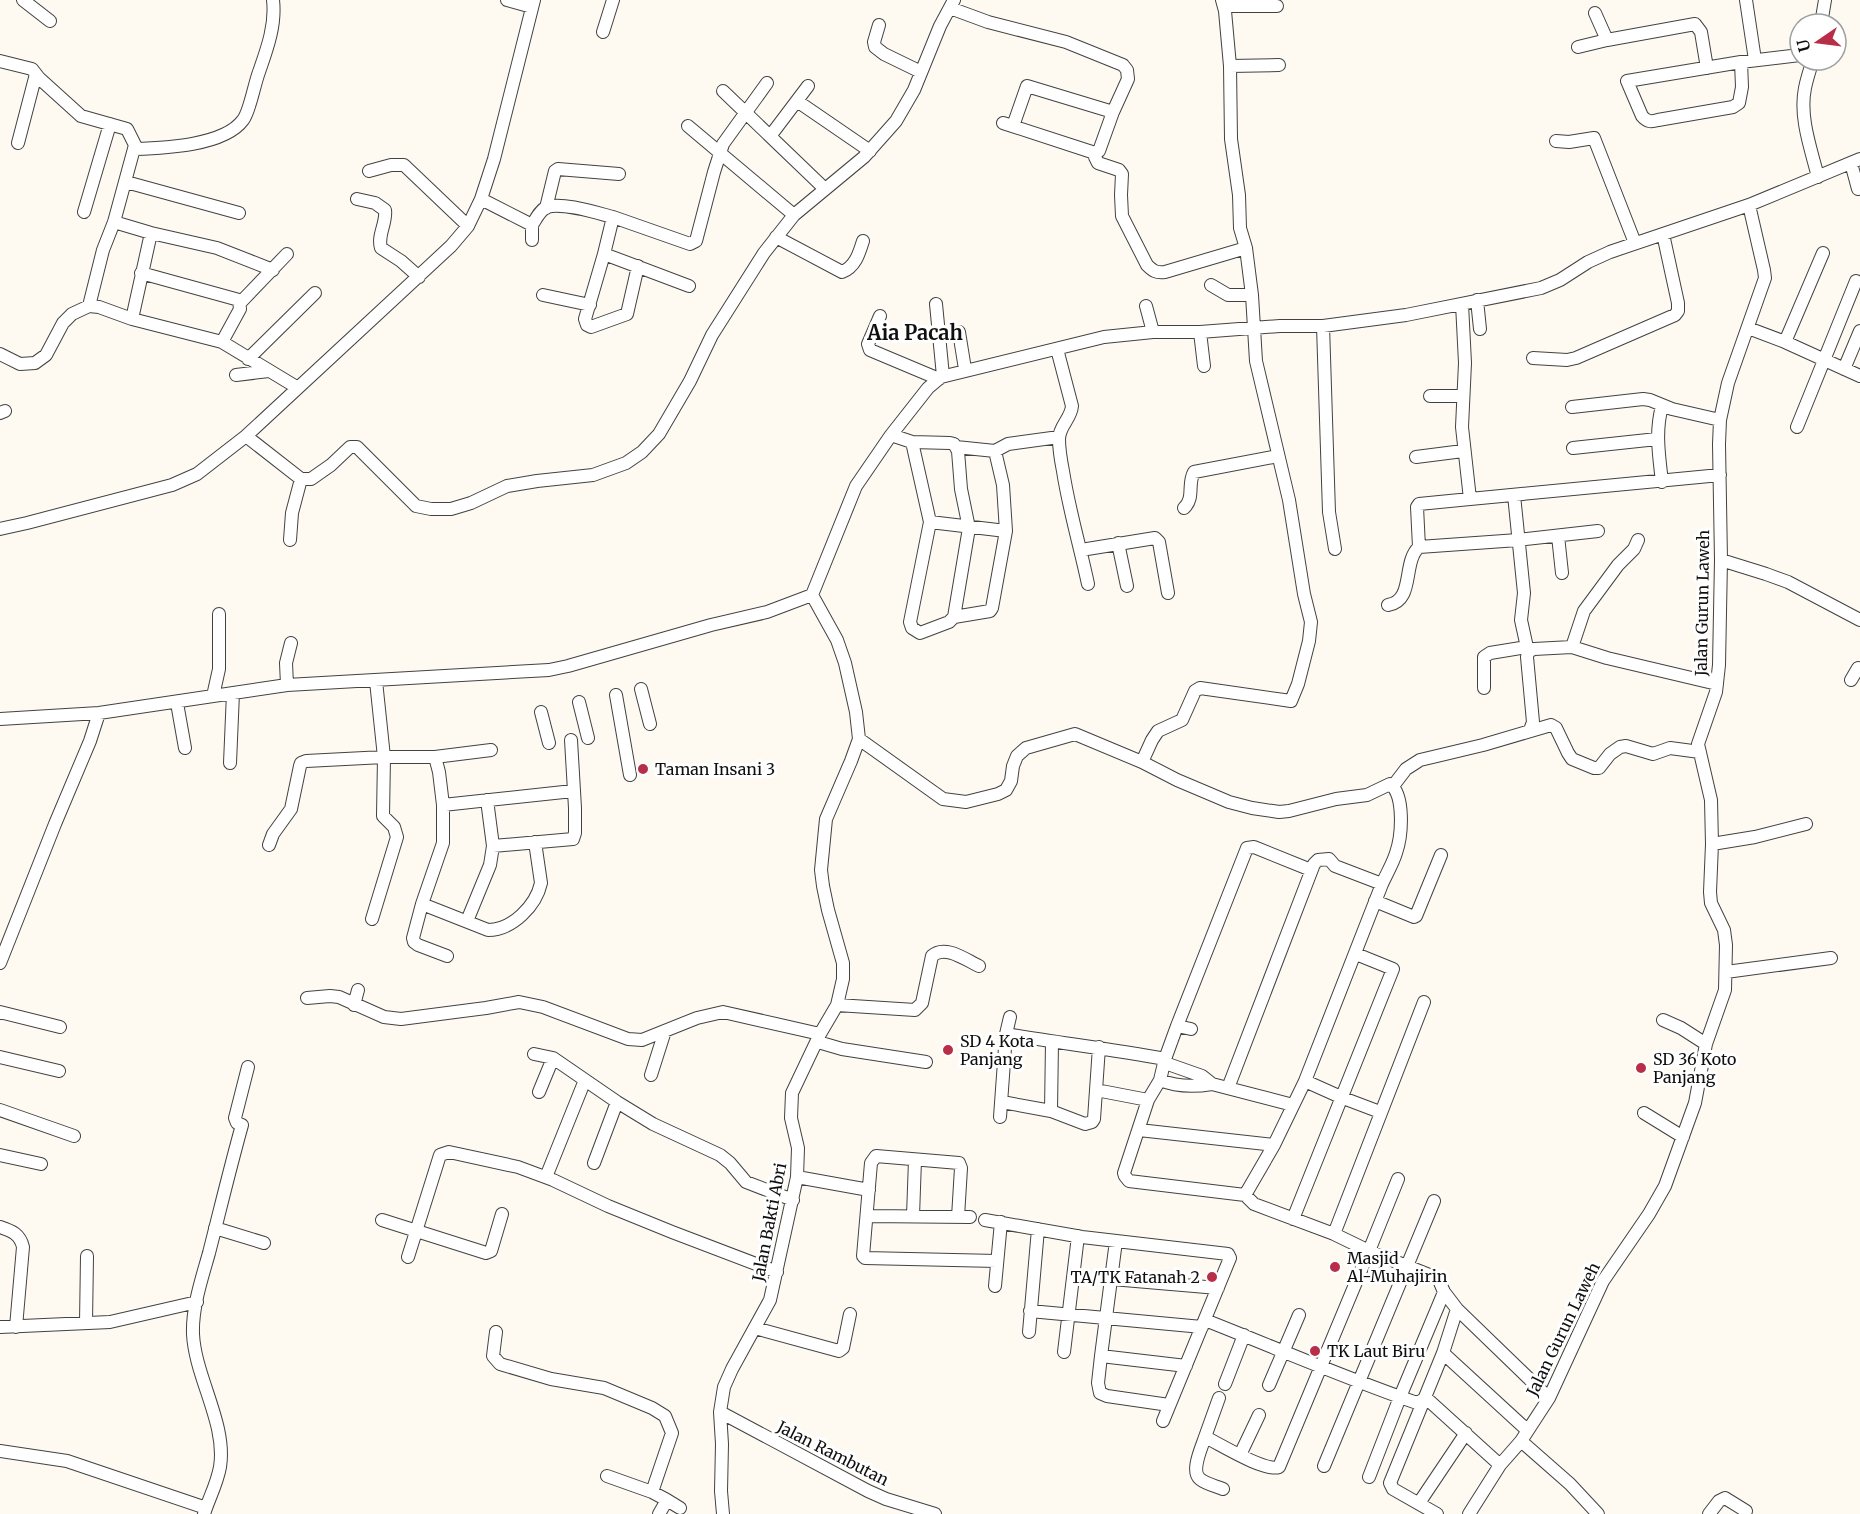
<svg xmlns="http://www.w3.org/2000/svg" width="1860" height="1514" font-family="Merriweather,serif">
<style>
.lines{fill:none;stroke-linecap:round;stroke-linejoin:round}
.minor-casing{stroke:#424242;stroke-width:14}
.minor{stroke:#fff;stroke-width:12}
.poi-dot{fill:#b82e49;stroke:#fff;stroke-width:2}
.labels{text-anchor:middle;stroke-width:6;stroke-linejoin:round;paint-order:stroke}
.street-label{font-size:16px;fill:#0f0f0f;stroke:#fff}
.poi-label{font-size:16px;fill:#0f0f0f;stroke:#fff;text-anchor:start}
.quarter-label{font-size:20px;font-weight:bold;fill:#0f0f0f;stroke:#fff}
</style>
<rect width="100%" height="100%" fill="#fefaf1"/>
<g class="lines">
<g class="minor-casing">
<path id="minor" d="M23,0L50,21
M507,0L532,7
M1746,0L1755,60
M1224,6H1277
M950,8L988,22L1066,42L1123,65L1127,70L1128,79L1113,112L1099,151L1095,153L1003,123
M1595,13L1607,40L1695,24L1701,32L1707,68
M1821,24L1825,0
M879,25L874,42L875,47L884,54L921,72
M603,32L613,0
M1578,47L1607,40
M1813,60C1810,69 1807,78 1805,88C1799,117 1811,149 1818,177
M0,61L32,69L39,78L81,116L127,129L135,145L114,222L103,250L89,306
M1741,62L1742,87L1739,103L1733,107L1658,120C1651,122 1647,122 1642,116L1627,81L1741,62L1800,55
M1230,66L1279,65
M723,91L825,189
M797,101L870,151
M688,126L794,215
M1013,126L1027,86L1113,112
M771,135L808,86
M1556,141L1569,142L1594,138L1635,243
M18,143L36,74
M134,149C163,148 224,146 243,120C250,111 254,85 259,72C267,49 276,25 273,0
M1095,153V157L1098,163L1119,170L1122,174L1121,195L1122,216L1147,265C1153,271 1156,273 1165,272L1246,248
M1851,163L1858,189
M369,171L391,165H404L468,226
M126,182L239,213
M357,199L375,203L385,210C387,223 377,235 381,248L401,261L419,277
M481,199L532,225C536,219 540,210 547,207C563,202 597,213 613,217
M546,208L555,171L558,169L619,174
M84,212L110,124
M114,222L151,233L217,248L273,270
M776,237L842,272C855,267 859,254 863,241
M532,240V225
M604,254L585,319L587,325L591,327L627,314L638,266
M141,273L239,300L240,309L222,342
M1211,285L1228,295H1252
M689,286L604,254L613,217L690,244L696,241L714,172L723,144L767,83
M543,295L590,305
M1477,300L1480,329
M240,303L287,254
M936,304L943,376
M1462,304L1465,363L1462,427L1470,499L1720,475
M1146,306L1153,332
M880,316L868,344L870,350L939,379
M132,319L151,233
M1323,326L1329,512L1335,549
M1748,328L1785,342L1860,376
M959,332L965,369
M1200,332L1204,366
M1785,342L1823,253
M1057,349L1072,406C1071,419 1059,426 1059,439C1059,450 1061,461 1063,471C1069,510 1080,546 1088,584
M0,354L20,364L35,363L46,355L63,323L72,314L89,306L99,307L132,319L222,342L298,388
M1533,358L1567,360L1576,358L1675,315L1678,311V303L1663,234
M248,359L315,293
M1844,369L1860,331
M236,375L269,371
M1430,396H1463
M1572,407L1643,399L1650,400L1672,409L1720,420
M0,413L5,411
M1797,427L1856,281
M891,435L912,442L950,443L954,444L958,451L961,489L969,528L954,617
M246,436L301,479H311L331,465L350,447H357L416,506L431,509H451L471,503L507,486L537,481L593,475L626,463L642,452L659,434L690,381L712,335L764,253L794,215L864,157L896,121L914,90L940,26L954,0
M912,442L930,522L1006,531
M956,447L995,451L1008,444L1059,437
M1573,448L1657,439
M1416,457L1463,451
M1662,482C1659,455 1655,432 1662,406
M1514,495L1524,593L1521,620L1528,652
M1184,508C1195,498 1187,484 1194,472L1278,456
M930,522L910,622L912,628L920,633L949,622L954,617L990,611L992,608L1006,531L1003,485L995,451
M0,529L27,523L172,485L197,474L246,436L451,246L468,226L481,199L494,159L534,0
M1558,536L1562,573
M290,540L292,513L301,479
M1118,543L1127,586
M1419,547L1417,507L1419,504L1470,499
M1081,550L1155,538L1159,542L1168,593
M1721,560L1766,574L1788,582L1860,620
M1388,605C1415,601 1402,562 1419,547L1518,540L1598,531
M1572,647L1584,611L1618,565L1634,549L1638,540
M1851,680L1858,668
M287,685L286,663L291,643
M1484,688V657L1490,653L1527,647
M641,689L650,724
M616,695L630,775
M213,696L219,669V614
M579,702L588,738
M177,703L185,748
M541,712L549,743
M0,719L99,713L287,685L549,670L568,666L711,625L767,612L812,595L856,486L891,435L928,388L941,377L1104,337L1153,332H1200L1280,326H1323L1406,315L1541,288L1560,280L1588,262L1610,252L1749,205L1860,159
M1530,730L1533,722L1527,657L1528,652L1534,649L1572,647L1607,658L1717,684
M859,739L943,799L966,802L998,794L1006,790L1011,781L1013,766L1017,756L1026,748L1075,734L1142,762L1177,780L1229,802L1252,808L1279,812L1289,811L1336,799L1367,795L1390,784C1405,795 1402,836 1396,853C1393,863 1387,873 1382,884L1305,1081L1274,1145L1245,1195
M435,757L491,750
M1142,762L1152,740L1158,731L1182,720L1195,691L1200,688L1291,701L1298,684L1309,641L1311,622L1304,594L1289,500L1256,361L1252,295L1246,248L1240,228L1239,195L1231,139L1230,66L1225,11L1222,0
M230,763L233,693
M1393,786L1406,769L1420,760L1483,745L1551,725L1556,728L1568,753L1572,759L1594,768H1599L1610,754L1620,747L1626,746L1653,754L1670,748L1700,752
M443,805V843L422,904L413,938L414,942L418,945L447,956
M1712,844L1755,837L1806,824
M269,845L273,834L291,809L300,766L301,763L306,761L384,757H435L439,772L443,805L573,791
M493,846L573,839L575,833V808L571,740
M1375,901L1414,917L1416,916L1441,855
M422,904L488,930C512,930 536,906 541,883L535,842
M372,919L397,837L394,827L383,816L384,757L376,681
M467,921L490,865L493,846L487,800
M0,963L55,824L90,741L99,713
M1726,972L1831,958
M307,998L330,996L339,997L384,1017L401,1019L486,1008L519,1002L543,1007L628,1039L642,1040L697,1018L723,1012L820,1034
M354,1005L358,990
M837,1005L915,1010L922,1003L932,956C945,944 966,960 979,966
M0,1013V1012L60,1027
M1663,1020L1681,1028L1706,1044
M1177,1026L1247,848L1254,847L1311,870
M1006,1034C1059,1043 1112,1049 1165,1059L1160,1080L1148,1100L1124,1173L1125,1176L1129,1181L1245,1195L1254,1204L1334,1234L1369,1251L1279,1467C1264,1472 1220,1444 1205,1437L1219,1398
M818,1042L842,1049L926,1062
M534,1054L553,1058L617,1102L653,1124L720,1155L730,1163L746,1182L793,1200
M0,1057L59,1071
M1165,1059L1177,1026L1191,1029
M1165,1063L1202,1076L1212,1084L1293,1105
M651,1075L665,1031
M1160,1080C1177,1087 1194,1087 1212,1084
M1305,1081L1343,1098L1380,1112
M1228,1088L1314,864L1318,860L1329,859L1335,866L1382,884
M1096,1090L1148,1100
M539,1092L553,1058
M1002,1102L1051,1111L1052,1042
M0,1110L74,1136
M1051,1111L1085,1124L1092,1122L1094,1119L1099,1047
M1644,1113L1683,1137
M1000,1117L1006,1034L1010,1017
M1139,1130L1274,1145
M0,1155L41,1164
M594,1163L617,1102
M546,1177L585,1080
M797,1177L869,1190
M1398,1179L1369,1251L1432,1276L1439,1280L1444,1292L1457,1309L1549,1398
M867,1216L970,1217
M913,1216L915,1160
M958,1217L961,1168L959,1163L876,1156L871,1163L863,1256L865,1258L997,1261
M1293,1219L1393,969L1356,954
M382,1220L486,1253L491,1251L502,1214
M985,1220L1082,1237L1228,1254L1230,1258L1163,1421
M0,1227C12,1231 20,1234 23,1247L16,1327
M215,1228L264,1243
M1334,1234L1424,1002
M1116,1241L1101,1356L1098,1383L1100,1393L1107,1396L1169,1405
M408,1257L440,1155L449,1152L518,1167L553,1180L608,1206L672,1232L777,1272
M1112,1279L1218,1288
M995,1286L1001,1222
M1030,1311L1202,1327
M1205,1320C1276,1348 1345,1378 1417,1403L1426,1398L1500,1465
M86,1323L87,1256
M0,1327L110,1322L197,1302
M755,1328L839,1351L843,1348L850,1314
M496,1332L493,1356L500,1364L551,1379L604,1388L652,1408L665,1416L672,1433L652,1492
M1029,1332L1038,1229
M1064,1352L1078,1236
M1443,1353L1527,1430
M1101,1356L1186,1366
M1225,1384L1244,1335
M1269,1385L1299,1315
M720,1412L868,1491L886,1499L935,1514
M1205,1437C1202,1447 1190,1471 1200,1479C1206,1484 1216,1486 1223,1489
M1521,1441L1570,1484L1598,1514
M0,1451L67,1461L206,1508
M1240,1455L1259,1415
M1324,1466L1434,1201
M607,1476L652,1492L667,1500
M1369,1477L1400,1397L1444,1292
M1419,1503L1466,1433
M204,1514C209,1498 217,1484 220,1467C227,1424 195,1377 193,1334C192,1307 202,1278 209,1253C220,1210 230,1168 242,1125L237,1123L235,1118L248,1067
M659,1514L667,1500L680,1508
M723,1514L721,1491L722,1444L720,1412L724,1387L732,1369L770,1300L797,1177L798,1148L791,1118L792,1093L820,1034L837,1005L843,979V963L828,910L823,886L821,870L826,819L851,761L859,739L856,712L845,663L837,640L812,595
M1437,1514L1393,1489L1390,1483L1443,1353L1457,1309
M1469,1514L1500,1465L1521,1441L1549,1398L1603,1281L1649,1214L1665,1186L1695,1103L1706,1044L1725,990L1726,945L1724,930L1711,903L1710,892L1712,844L1711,800L1698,744L1716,692L1719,665L1721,560L1719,444L1720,420L1728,383L1765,278L1764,270L1749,205
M1709,1514L1719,1501L1725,1498L1746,1511"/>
</g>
<use href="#minor" class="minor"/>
</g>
<g class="poi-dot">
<circle cx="643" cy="769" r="6"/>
<circle cx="948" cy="1050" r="6"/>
<circle cx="1641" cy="1068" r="6"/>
<circle cx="1335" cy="1267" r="6"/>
<circle cx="1212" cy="1277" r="6"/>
<circle cx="1315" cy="1351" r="6"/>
</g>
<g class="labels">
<g class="street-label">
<text transform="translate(1702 603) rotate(-89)" y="6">Jalan Gurun Laweh</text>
<text transform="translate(769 1222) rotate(-79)" y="6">Jalan Bakti Abri</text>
<text transform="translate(1563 1329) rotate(-64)" y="6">Jalan Gurun Laweh</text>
<text transform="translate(833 1453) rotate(27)" y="6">Jalan Rambutan</text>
</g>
<g class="poi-label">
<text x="655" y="775">Taman Insani 3</text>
<text x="960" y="1047">SD 4 Kota<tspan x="960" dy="18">Panjang</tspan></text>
<text x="1653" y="1065">SD 36 Koto<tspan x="1653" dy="18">Panjang</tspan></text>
<text x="1347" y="1264">Masjid<tspan x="1347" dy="18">Al-Muhajirin</tspan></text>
<text x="1200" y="1283" text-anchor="end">TA/TK Fatanah 2</text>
<text x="1327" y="1357">TK Laut Biru</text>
</g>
<g class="quarter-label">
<text x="915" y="340">Aia Pacah</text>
</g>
</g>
<g transform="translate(1818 42) rotate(256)"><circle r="28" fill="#ffffff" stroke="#9f9f9f" stroke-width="1.5"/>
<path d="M0-4.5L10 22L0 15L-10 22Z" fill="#b82e49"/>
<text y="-9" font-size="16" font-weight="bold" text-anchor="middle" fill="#0f0f0f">U</text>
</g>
</svg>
